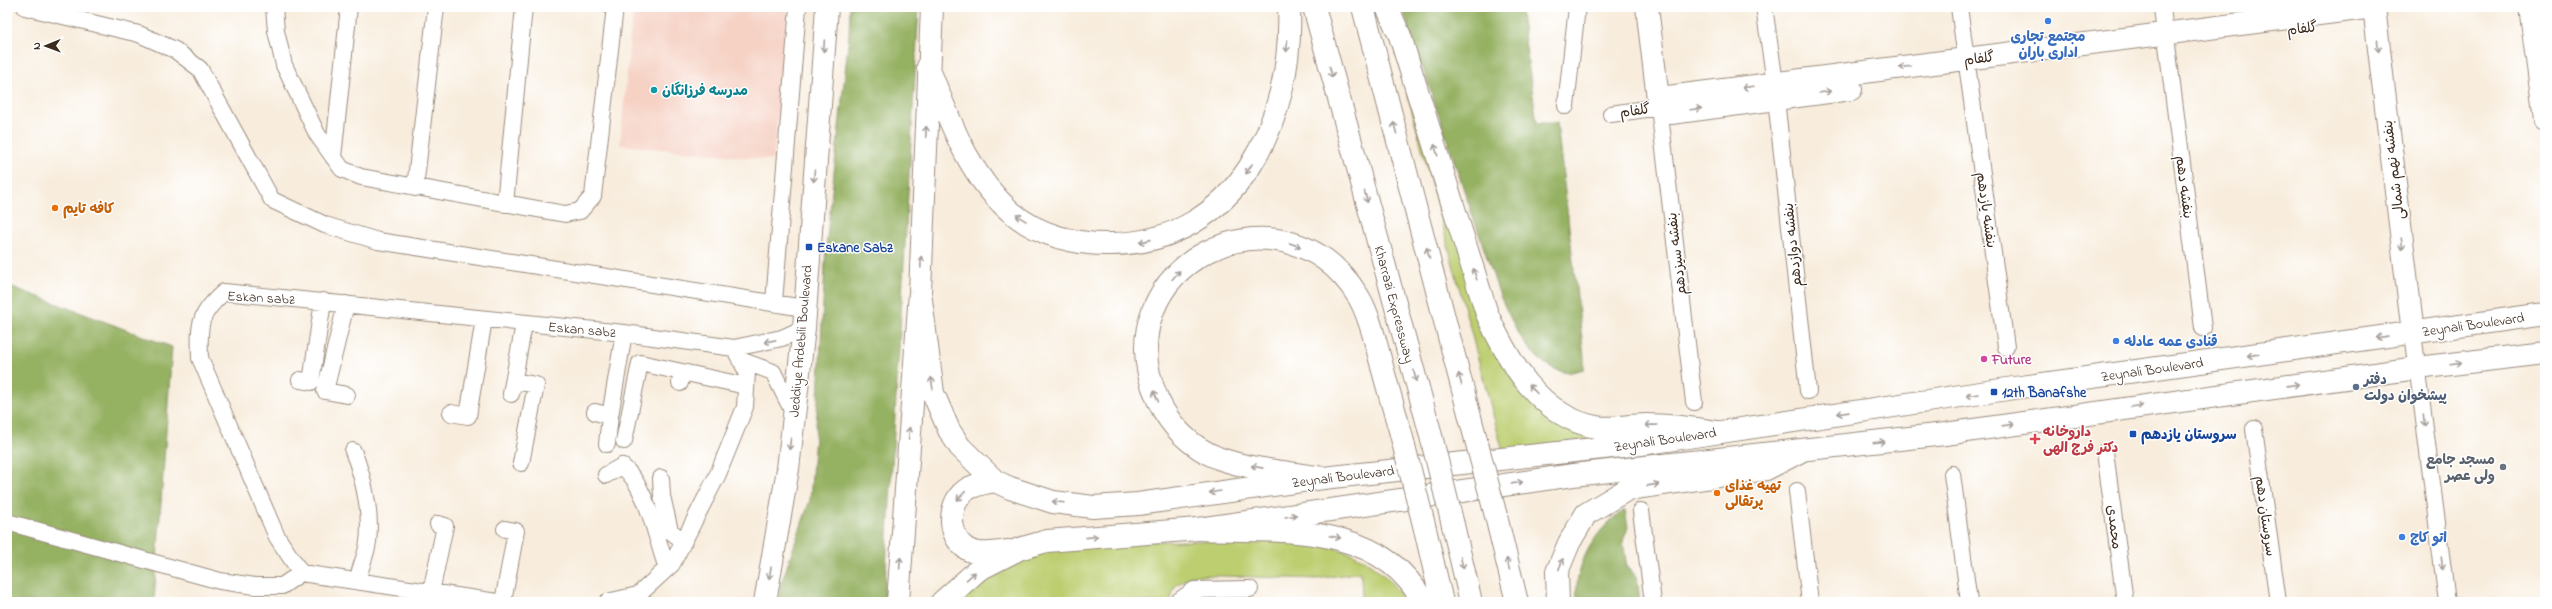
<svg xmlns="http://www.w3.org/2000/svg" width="2552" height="609" font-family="'Indie Flower','Playpen Sans Arabic',sans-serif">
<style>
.built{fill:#f6d2c5}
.green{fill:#bcce70;stroke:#7c7c47}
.forest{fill:#95b162;stroke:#686e40}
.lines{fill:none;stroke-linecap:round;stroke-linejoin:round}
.street-casing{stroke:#9a8c7e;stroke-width:18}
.secondary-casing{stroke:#9a8c7e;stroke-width:24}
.highway-casing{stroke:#9a8c7e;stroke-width:24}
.street{stroke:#fff;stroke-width:16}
.secondary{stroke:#fff;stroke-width:22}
.highway{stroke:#fff;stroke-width:22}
.highway-bridge-casing{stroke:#9a8c7e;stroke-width:24;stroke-linecap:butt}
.highway-bridge{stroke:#fff;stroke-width:22}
.oneway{stroke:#a79f9a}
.shop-dot{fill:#3f7fe0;stroke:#fff;stroke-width:1.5}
.culture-dot{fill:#0f9aa8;stroke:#fff;stroke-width:1.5}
.food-dot{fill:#e8710a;stroke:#fff;stroke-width:1.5}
.transit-dot{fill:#1a4fb4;stroke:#fff;stroke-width:1.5}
.hotel-dot{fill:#d1479c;stroke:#fff;stroke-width:1.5}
.service-dot{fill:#5c6f8a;stroke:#fff;stroke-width:1.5}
.health-dot{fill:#e0444e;stroke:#fff;stroke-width:1.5}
.worship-dot{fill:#6b7280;stroke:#fff;stroke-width:1.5}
.labels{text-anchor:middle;stroke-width:3;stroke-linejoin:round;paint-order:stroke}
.street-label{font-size:14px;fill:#3b2a1e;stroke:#fff}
.shop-label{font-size:14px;font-weight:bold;fill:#366cbe;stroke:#fff;text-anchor:start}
.culture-label{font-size:14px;font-weight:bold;fill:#0d838f;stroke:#fff;text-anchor:start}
.food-label{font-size:14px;font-weight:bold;fill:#c56008;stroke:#fff;text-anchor:start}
.transit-label{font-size:14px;font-weight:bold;fill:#164399;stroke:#fff;text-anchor:start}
.hotel-label{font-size:14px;font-weight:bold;fill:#b23c85;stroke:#fff;text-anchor:start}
.service-label{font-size:14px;font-weight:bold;fill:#4e5e75;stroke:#fff;text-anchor:start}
.health-label{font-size:14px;font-weight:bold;fill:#be3a42;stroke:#fff;text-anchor:start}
.worship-label{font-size:14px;font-weight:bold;fill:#5b616d;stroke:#fff;text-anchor:end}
</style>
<rect width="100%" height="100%" fill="#fff"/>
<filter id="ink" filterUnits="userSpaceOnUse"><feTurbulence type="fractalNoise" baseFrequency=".025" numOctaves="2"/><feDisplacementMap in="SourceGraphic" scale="8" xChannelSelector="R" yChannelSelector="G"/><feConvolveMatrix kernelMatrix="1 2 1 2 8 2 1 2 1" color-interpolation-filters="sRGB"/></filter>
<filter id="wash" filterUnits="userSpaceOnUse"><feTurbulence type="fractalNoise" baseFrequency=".012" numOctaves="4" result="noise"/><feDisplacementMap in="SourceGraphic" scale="16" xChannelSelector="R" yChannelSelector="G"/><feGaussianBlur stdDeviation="0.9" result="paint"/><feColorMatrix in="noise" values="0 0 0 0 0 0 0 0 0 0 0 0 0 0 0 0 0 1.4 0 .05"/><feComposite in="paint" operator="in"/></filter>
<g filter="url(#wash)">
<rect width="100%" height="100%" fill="#f8eddd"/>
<path class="built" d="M633,7H788L773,160L620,145Z"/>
<path class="green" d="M1392,36L1517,381L1614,435L1503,452Z
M1189,541C1240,541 1308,534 1355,555C1375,564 1394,584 1407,602H1362L1361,572L1317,579L1193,575L1175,586L1170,602H962C969,595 976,587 983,580C1032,539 1128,542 1189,541Z"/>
<path class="forest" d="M850,7H919L884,602H778L781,584L810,500L818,399L826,246L849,36Z
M1402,7H1520L1537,123H1557L1584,357V369C1578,370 1568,374 1563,372C1528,362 1514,325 1500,296Z
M7,285L172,347L154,602H7Z
M1625,510L1628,527L1623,541L1627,568L1637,576L1640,602H1577C1573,566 1595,528 1625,510Z"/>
</g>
<g filter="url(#ink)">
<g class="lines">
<g class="street-casing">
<path id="street" d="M25,7L139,34L175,50L200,69L272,200L325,225L378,241L804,308
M274,7L276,31L284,65L317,134L342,169L361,177L565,214L580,211L593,196L615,7
M1764,7L1775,83
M1959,7L1966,59
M2162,7L2165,34
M2167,45L2203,328
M1968,72L2006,347
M1776,99L1808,391
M1566,106L1577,7
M1611,114L1659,107L1694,402
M333,157L349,7
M415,188L436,7
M505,204L524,7
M774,302L798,7
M346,304L325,391L347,395
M2413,333L2447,602
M740,360L773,372L793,412
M300,380L311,382L323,301
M514,381L536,385L521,463
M680,383L682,372L746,386
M511,394L524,324
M595,412L610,416L624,333
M451,413L468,416L484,319
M2254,429L2278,602
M624,441L640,363L682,372
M607,444L610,416
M353,451C364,478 373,519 367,548C364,559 360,570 357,581
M2105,452L2125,602
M1952,474L1969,602
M606,475L622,466C648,487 655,537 667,568
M661,478L662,496L670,531L684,541
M1797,491L1810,602
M1641,511L1653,602
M7,522L220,581L255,586H282L301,573
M431,592L445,526L438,524
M497,602L301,573L277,537L200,358C199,324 198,315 224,292L624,333L734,348L782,338L804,328
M503,602L516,531L505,529
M607,602L638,595L672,564L718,474L745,407L747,372L734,348
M1177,602L1194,590L1250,589"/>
</g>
<g class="secondary-casing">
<path id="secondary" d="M1647,7L1659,107
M2374,7L2413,333
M2530,7L2545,119
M1659,107L1668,97L2374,7
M1659,107L1671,113L1851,89
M920,292L933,393L949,430L960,447L995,481L1010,488L1053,502L1093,507L1138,504L1323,478L1641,444L2014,388L2545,314
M995,481C985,483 975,484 966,490C944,506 948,548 978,553C988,554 999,552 1009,551
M765,602L788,469L804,328L827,7
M898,602L920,292L932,7
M942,602L978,570L1019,549L1047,541L1198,529L1573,475L1945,434L2417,368L2545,353"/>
</g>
<g class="highway-casing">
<path id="highway" d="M1314,7L1429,428
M1363,7L1470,417
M1387,7L1400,36L1487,314C1508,361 1540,417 1596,427C1612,430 1629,425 1645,425C1670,425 1693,428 1717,432
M928,67C950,120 967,174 1011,212C1038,235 1076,245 1111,244C1238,243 1294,119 1289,7
M1323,478C1289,472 1251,470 1218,458C1191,447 1170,426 1158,400C1098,267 1281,173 1358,296C1368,312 1373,333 1378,351C1385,379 1393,406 1401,434
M1496,516L1517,602
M1453,525L1471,602
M1198,529C1277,532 1380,520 1423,602
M1425,529L1442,602
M1558,602L1557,572L1569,543L1586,514L1628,489L1766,469L1799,452"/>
</g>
<use href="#street" class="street"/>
<use href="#secondary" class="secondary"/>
<use href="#highway" class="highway"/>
<g class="highway-bridge-casing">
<path id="highway-bridge" d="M1470,417L1496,516
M1429,428L1453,525
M1401,434L1425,529"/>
</g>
<use href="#highway-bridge" class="highway-bridge"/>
</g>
<defs><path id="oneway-shaft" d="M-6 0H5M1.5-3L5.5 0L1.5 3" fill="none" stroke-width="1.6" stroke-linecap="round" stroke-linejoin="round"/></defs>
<g class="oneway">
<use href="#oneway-shaft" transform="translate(824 46) rotate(94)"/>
<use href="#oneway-shaft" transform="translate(1287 46) rotate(95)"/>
<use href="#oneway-shaft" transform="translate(2378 46) rotate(84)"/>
<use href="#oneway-shaft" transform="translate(1905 67) rotate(173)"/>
<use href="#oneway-shaft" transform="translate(1331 72) rotate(75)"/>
<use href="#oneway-shaft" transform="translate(1748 87) rotate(173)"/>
<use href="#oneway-shaft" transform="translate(1825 92) rotate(-8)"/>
<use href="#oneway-shaft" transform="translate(1696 109) rotate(-7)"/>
<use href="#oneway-shaft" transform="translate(1395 128) rotate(-105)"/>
<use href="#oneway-shaft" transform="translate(926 132) rotate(-88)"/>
<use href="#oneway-shaft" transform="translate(1436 150) rotate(-107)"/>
<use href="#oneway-shaft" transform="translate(1249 169) rotate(122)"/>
<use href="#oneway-shaft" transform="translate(814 176) rotate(94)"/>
<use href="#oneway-shaft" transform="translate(1366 197) rotate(75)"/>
<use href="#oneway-shaft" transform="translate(1021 218) rotate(-148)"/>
<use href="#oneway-shaft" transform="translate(1145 241) rotate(167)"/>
<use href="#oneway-shaft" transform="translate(2402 244) rotate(83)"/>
<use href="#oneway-shaft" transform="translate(1295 245) rotate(19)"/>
<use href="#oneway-shaft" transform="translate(1428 253) rotate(-105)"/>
<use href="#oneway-shaft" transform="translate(921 262) rotate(-88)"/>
<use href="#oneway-shaft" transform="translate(1475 274) rotate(-107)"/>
<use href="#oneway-shaft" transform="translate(1176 275) rotate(-48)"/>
<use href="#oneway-shaft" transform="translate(2382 337) rotate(172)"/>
<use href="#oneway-shaft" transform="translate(770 341) rotate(169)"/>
<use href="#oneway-shaft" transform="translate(2253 355) rotate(172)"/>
<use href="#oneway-shaft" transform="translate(2456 363) rotate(-7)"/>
<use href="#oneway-shaft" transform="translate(1415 376) rotate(75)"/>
<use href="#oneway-shaft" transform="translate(1460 379) rotate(-105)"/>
<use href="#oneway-shaft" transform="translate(932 383) rotate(-98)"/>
<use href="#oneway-shaft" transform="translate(2293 385) rotate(-8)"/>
<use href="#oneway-shaft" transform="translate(1533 389) rotate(-132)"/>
<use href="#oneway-shaft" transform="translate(1972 395) rotate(172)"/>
<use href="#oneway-shaft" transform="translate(1156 396) rotate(-114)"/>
<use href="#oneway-shaft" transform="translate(2137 406) rotate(-8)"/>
<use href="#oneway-shaft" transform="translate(1843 413) rotate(172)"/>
<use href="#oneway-shaft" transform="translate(2424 420) rotate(83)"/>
<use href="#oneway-shaft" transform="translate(1651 425) rotate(-179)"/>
<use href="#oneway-shaft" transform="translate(2008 425) rotate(-8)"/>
<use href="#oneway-shaft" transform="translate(909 433) rotate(-86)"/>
<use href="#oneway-shaft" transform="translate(1879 442) rotate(-7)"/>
<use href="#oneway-shaft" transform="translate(790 444) rotate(96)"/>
<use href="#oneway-shaft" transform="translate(1257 467) rotate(-169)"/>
<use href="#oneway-shaft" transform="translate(1517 483) rotate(-8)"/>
<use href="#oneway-shaft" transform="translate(1653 485) rotate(-8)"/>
<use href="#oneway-shaft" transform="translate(1215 492) rotate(171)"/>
<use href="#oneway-shaft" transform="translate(961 496) rotate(132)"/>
<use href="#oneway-shaft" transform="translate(1058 502) rotate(-173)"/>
<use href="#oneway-shaft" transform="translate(1291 516) rotate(-9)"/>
<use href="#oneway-shaft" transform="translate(1092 537) rotate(-6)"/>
<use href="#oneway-shaft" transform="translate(1335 537) rotate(12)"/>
<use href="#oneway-shaft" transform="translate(900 563) rotate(-86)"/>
<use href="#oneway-shaft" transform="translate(1462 563) rotate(77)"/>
<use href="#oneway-shaft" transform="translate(2442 563) rotate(83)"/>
<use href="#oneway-shaft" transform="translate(1508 564) rotate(-104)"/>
<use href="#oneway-shaft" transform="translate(1561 564) rotate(-68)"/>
<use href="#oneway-shaft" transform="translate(770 573) rotate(100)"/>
<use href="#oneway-shaft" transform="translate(971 576) rotate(-41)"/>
</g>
</g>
<g class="shop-dot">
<circle cx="2048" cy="21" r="4"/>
<circle cx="2116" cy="341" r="4"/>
<circle cx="2402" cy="537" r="4"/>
</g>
<circle class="culture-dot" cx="654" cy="90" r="4"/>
<g class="food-dot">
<circle cx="55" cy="208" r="4"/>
<circle cx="1717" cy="493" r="4"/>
</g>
<g class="transit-dot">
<rect x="805" y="243" width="8" height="8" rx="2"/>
<rect x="1990" y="388" width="8" height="8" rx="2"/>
<rect x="2129" y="430" width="8" height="8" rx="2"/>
</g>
<circle class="hotel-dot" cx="1984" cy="359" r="4"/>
<circle class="service-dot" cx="2356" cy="387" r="4"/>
<path class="health-dot" d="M2033 433h4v4h4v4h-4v4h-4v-4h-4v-4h4z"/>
<circle class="worship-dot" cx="2503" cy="467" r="4"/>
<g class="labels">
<g class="street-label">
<text transform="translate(2302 28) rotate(-7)" y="5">گلفام</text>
<text transform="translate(1979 58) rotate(-7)" y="5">گلفام</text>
<text transform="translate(1635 110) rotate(-8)" y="5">گلفام</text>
<text transform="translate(2393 170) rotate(-97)" y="5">بنفشه نهم شمالی</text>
<text transform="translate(2185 187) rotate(83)" y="5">بنفشه دهم</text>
<text transform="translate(1987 210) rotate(82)" y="5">بنفشه یازدهم</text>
<text transform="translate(1792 245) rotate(-96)" y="5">بنفشه دوازدهم</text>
<text transform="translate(1676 254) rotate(-97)" y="5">بنفشه سیزدهم</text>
<text transform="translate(261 297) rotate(3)" y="5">Eskan sabz</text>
<text transform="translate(1395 304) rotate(75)" y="5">Kharrazi Expressway</text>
<text transform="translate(2473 324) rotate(-8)" y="5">Zeynali Boulevard</text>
<text transform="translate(582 329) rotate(5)" y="5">Eskan sabz</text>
<text transform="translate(800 341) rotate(-85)" y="5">Jeddiye Ardebili Boulevard</text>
<text transform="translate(2152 369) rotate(-8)" y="5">Zeynali Boulevard</text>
<text transform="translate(1665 439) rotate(-8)" y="5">Zeynali Boulevard</text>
<text transform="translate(1343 476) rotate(-7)" y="5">Zeynali Boulevard</text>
<text transform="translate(2266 516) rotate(82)" y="5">سروستان دهم</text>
<text transform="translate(2115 527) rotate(83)" y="5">محمدی</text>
</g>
<g class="shop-label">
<text x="2048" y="41" text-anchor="middle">مجتمع تجاری<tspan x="2048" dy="16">اداری باران</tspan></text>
<text x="2124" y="346">قنادی عمه عادله</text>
<text x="2410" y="542">اتو کاج</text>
</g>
<g class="culture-label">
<text x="662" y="95">مدرسه فرزانگان</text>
</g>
<g class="food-label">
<text x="63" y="213">کافه تایم</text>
<text x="1725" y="490">تهیه غذای<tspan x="1725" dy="16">پرتقالی</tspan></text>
</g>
<g class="transit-label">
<text x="817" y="252">Eskane Sabz</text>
<text x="2002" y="397">12th Banafshe</text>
<text x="2141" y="439">سروستان یازدهم</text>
</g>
<g class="hotel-label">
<text x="1992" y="364">Future</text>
</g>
<g class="service-label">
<text x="2364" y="384">دفتر<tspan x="2364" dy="16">پیشخوان دولت</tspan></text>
</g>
<g class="health-label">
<text x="2043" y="436">داروخانه<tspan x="2043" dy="16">دکتر فرج الهی</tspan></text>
</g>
<g class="worship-label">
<text x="2495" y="464">مسجد جامع<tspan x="2495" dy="16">ولی عصر</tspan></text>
</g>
</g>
<rect width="2552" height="609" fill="none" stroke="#fff" stroke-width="24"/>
<g transform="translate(46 46) rotate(269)" stroke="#ffffff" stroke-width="3" paint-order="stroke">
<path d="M0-3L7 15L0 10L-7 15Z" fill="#3b2a1e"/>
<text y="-6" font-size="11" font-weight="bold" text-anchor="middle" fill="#3b2a1e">N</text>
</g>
</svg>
